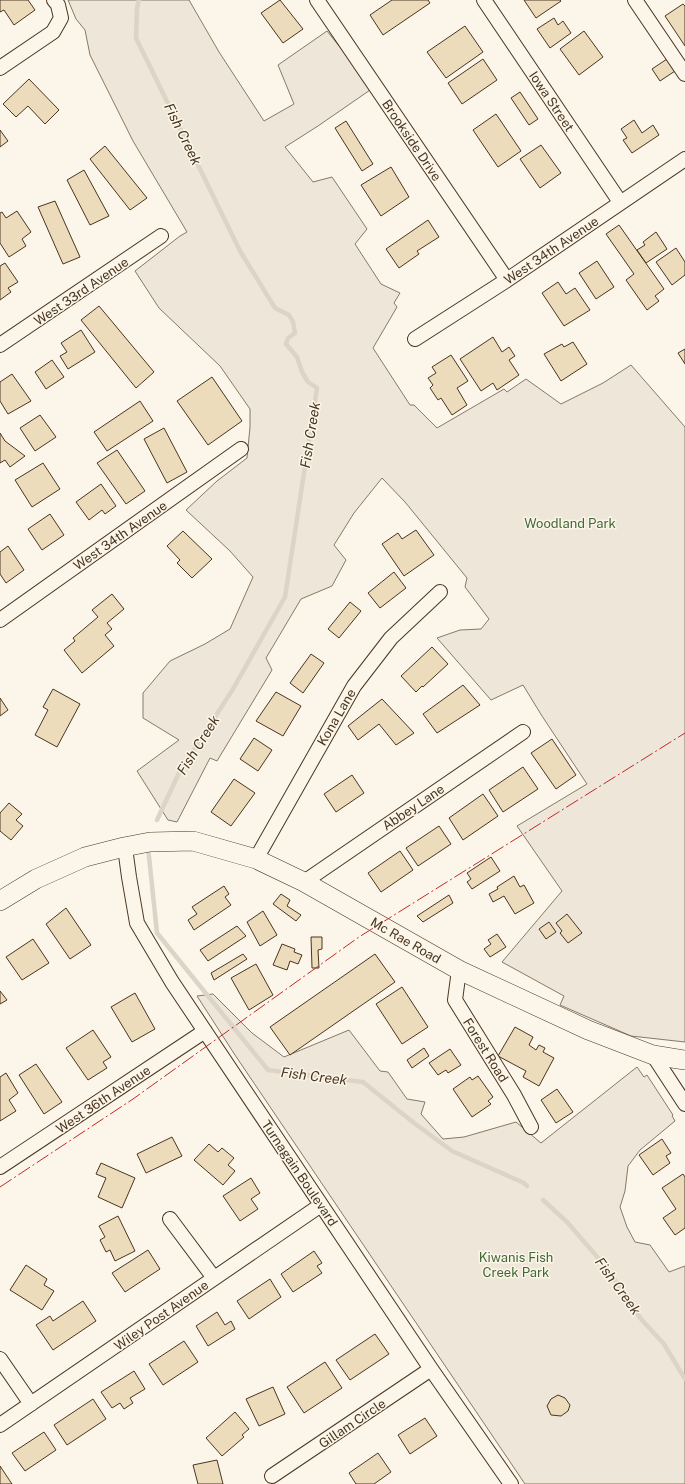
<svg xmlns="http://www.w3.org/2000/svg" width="685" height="1484" font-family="'Public Sans',sans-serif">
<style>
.green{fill:#ede6d9;stroke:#887966}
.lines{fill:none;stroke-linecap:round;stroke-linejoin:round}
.stream{stroke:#dcd4c6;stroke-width:4.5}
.building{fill:#ecdcbc;stroke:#4a3520}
.street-casing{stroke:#4a3520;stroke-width:16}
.secondary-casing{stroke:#4a3520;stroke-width:20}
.street{stroke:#fbf6e9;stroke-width:14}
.secondary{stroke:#fbf6e9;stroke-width:19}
.power{stroke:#c62828;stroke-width:1;stroke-dasharray:14 3 2 3;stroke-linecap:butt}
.labels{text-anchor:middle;stroke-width:3;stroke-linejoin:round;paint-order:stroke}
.street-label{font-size:13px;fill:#4a3520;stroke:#fbf6e9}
.park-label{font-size:13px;fill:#436837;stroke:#fbf6e9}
.water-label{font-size:14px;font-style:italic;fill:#4a3520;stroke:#fbf6e9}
</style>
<rect width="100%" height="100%" fill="#fbf6e9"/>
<path class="green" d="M68,0H189L219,52L264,121L294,104L278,65L327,31L373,88L318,126L285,147L313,182L332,177L367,229L355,244L381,284L400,293L394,303L397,307L373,348L410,405H414L437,428L504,389L507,392L526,379L561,404L603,383L631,365L685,427V1042L631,1036L560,1005L564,996L502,962L562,891L517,826L587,784L542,716L523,685L491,700L437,638L460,630L481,629L489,619L465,587L467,578L405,502L382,478L354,513L334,545L346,560L332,586L301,599L266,658L272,670L217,761L210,758L177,822L168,820L137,771L179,740L143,718V693L170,661L205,644L230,629L253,577L230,551L186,510L217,481L247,458L250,427V409L220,366L159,308L135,271L180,236L187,232L133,141L90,55L85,30L76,19Z
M213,994L252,1033L284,1057L349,1030L380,1071L388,1072L407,1099L425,1102L421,1114L443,1139L464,1137L516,1122L541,1143L637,1067L644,1077L647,1075L673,1115L672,1116L675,1121L640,1150L628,1166L625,1191L620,1207L627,1227L635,1242L650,1245L669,1272L685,1266V1484H525L235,1055L197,996Z"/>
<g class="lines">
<path class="stream" d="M139,0L137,8L136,38L240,251L275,308L289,315L293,322L295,333L288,338L286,344L297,357L302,372L308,382L317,388L285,597L233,689L179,773L157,820
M148,847L157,933L268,1070L363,1082L414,1123L452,1151L524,1183L527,1186
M543,1200L567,1222L606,1267L641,1319L664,1344L685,1379"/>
</g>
<path class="building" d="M0,0H28L35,10L14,25L4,10L0,12Z
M280,0L303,29L283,43L261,13Z
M392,0H428L430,3L383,35L370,15Z
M524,0H560L561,1L536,18Z
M683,4L685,6V46L665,16Z
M554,18L558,25L563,21L571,33L550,48L537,29Z
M465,26L483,52L446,78L427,52Z
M584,31L603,57L579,75L560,49Z
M483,59L497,80L462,104L448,83Z
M667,59L675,71L660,81L652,69Z
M29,79L59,110L45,124L28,106L16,117L3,104Z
M520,92L538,119L529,125L511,98Z
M496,114L521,151L498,167L473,130Z
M634,120L642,133L653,125L659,135L632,153L623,140L627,138L621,129Z
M346,121L373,164L362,171L335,128Z
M0,130L8,141L0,147Z
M541,145L561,173L540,188L520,159Z
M105,146L147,198L130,210L90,159Z
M391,167L409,197L381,216L361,185Z
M84,170L109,216L90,225L67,180Z
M55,201L80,257L63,264L38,207Z
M17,211L31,232L22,239L26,246L9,257L0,243V213L2,212L6,218Z
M428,220L439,237L417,251L419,254L399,268L386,249Z
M619,225L664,289L655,296L659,301L647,310L626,280L634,274L606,234Z
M656,232L667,249L646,263L637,250L645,245L643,242Z
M676,248L685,262V275L672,285L656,262Z
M597,261L614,287L596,299L579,273Z
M5,263L18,282L8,288L11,292L0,300V266Z
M558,282L566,294L575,288L590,310L564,326L542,293Z
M99,306L154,372L136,388L81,320Z
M81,330L95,352L68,369L60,356L67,352L61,343Z
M493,337L502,352L509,347L515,356L509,360L519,375L497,390L493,383L481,391L460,359Z
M573,342L587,364L561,381L544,354L562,344L564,347Z
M685,349V364L678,353Z
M451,355L468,381L457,388L467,405L452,415L441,398L438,400L430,388L433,385L428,378L436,373L432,367Z
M52,360L64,377L46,389L35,372Z
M12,374L31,401L8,414L0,401V382Z
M212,377L242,421L208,445L177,401Z
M140,401L153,421L107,451L94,432Z
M40,415L56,437L35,451L20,428Z
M164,428L187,472L167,483L144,439Z
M0,433L5,441L25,456L10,467L5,460L0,463Z
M117,450L145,491L126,504L97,463Z
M43,463L60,489L32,507L15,480Z
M101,484L116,506L105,514L102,510L89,520L76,502Z
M50,514L64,535L42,550L28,529Z
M416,530L434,555L404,576L382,544L398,533L402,539Z
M183,531L212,559L192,578L177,563L180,560L167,546Z
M8,546L24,570L6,583L0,574V552Z
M394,572L406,588L380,608L368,593Z
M112,594L124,609L107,623L112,629L105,635L114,646L82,673L64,650L75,641L73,638L98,617L92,610Z
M350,602L361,611L339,638L328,629Z
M432,647L448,664L423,687L422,686L416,692L401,676Z
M311,654L324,663L303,693L290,683Z
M463,685L480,705L437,733L423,714Z
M53,689L80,704L57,747L35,735L48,710L43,707Z
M276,692L301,706L283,736L256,721Z
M0,698L8,710L0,716Z
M382,699L414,733L396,745L379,724L358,740L348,726Z
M254,738L272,750L258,771L240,759Z
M552,739L576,775L556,789L531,753Z
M523,767L538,789L503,812L489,790Z
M352,775L364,793L336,812L324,794Z
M234,779L255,793L231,826L211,812Z
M483,794L498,816L463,840L449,818Z
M9,803L22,814L16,820L23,826L11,840L0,831V813Z
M439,826L451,844L418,866L406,848Z
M400,851L413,870L381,892L368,873Z
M491,857L500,871L472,889L467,882L471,879L467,873Z
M514,876L520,887L524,885L534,903L515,914L504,896L493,902L489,894L498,889L497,887Z
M224,886L229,894L225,897L231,905L194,930L188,920L197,914L192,907Z
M281,894L290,900L287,906L301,915L296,921L273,904Z
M449,895L453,903L423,922L417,916Z
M66,908L91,945L70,959L46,924Z
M263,911L277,935L260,946L247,922Z
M567,914L582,933L568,943L560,933L562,931L556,923Z
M549,922L556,932L546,939L539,929Z
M237,926L246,936L208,961L200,950Z
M497,934L506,947L490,957L484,949L491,944L488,940Z
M311,937H322V949L318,950L319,968H312Z
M33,939L49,963L22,980L6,957Z
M282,944L295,949L294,952L302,955L298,964L290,961L287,970L273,965Z
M243,954L247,959L214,980L211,973Z
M375,954L395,982L290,1055L270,1027Z
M256,964L273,995L249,1010L231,978Z
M402,987L428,1027L402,1044L376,1004Z
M0,991L7,1000L0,1004Z
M135,993L155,1029L132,1042L111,1007Z
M515,1027L533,1037L529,1045L536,1050L539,1045L545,1048L543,1052L554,1058L539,1086L523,1077L526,1071L498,1056Z
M93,1030L111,1057L103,1062L107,1068L88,1080L66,1048Z
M424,1048L429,1056L412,1068L407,1060Z
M450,1049L461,1065L448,1073L446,1070L438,1075L429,1063Z
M36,1064L62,1102L44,1114L19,1075Z
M6,1073L18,1093L9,1100L16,1111L0,1121V1077Z
M478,1076L493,1097L488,1101L491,1104L472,1117L453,1089L470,1077L472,1080Z
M557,1089L573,1112L556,1123L541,1100Z
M172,1137L182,1156L146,1173L137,1154Z
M662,1139L671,1153L666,1156L670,1163L653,1175L639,1155Z
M209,1144L218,1152L222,1148L234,1158L228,1165L235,1171L223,1185L194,1160Z
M101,1163L135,1178L122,1208L98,1197L106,1178L96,1174Z
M683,1174L685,1177V1228L675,1235L663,1218L676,1209L662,1188Z
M251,1178L260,1193L251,1199L258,1209L240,1221L223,1196Z
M118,1216L135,1251L115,1261L110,1250L106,1252L100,1240L105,1237L99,1226Z
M148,1250L160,1269L125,1292L112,1273Z
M314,1251L322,1263L317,1266L322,1273L293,1292L281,1274Z
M26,1265L47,1279L44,1285L54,1291L42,1310L10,1290Z
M270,1279L281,1297L249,1319L237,1301Z
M83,1301L96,1321L53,1350L36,1325L50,1316L53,1321Z
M217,1312L225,1325L231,1321L235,1329L208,1346L196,1326Z
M375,1334L389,1354L350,1380L336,1360Z
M184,1341L198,1362L163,1385L149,1364Z
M325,1362L342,1388L304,1413L287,1387Z
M134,1371L145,1389L130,1398L133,1403L124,1409L120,1403L112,1408L101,1392Z
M273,1387L285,1414L259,1426L246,1399Z
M558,1395L565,1398L570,1405L568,1411L561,1416L551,1415L547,1406L551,1399Z
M93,1399L106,1419L67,1445L54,1425Z
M235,1412L249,1429L242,1435L244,1437L222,1456L206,1438Z
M425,1418L437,1436L410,1454L398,1435Z
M44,1432L56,1450L25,1471L12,1453Z
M378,1453L391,1472L374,1484H356L349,1473Z
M217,1460L223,1484H198L193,1465Z
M0,1466L12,1484H0Z"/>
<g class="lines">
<g class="street-casing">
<path id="street" d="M317,0L507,280
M484,0L620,202
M635,0L685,74
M0,68L53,32L61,18L58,5L54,0
M415,339L507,280L685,159
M0,345L161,236
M0,620L241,449
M124,847L126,855L129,877L137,923L172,982L431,1369L511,1484
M256,859L354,686L391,638L440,592
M304,882L523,732
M459,970L455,1000L514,1095L531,1127
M653,1055L685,1104
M0,1167L205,1031
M170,1219L214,1278
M0,1359L31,1404
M0,1425L321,1205
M272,1476L431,1369"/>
</g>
<g class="secondary-casing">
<path id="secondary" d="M0,901L36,879L85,857L124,847L150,842L193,841L256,859L304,882L459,970L588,1030L653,1055L685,1060"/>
</g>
<use href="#street" class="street"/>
<use href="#secondary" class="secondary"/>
<path class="power" d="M0,1187L133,1099L359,937L685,733"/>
</g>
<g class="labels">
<g class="street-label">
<text transform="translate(552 101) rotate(56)" y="5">Iowa Street</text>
<text transform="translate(412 140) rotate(56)" y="5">Brookside Drive</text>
<text transform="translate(551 250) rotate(-34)" y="5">West 34th Avenue</text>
<text transform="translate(81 291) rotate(-34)" y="5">West 33rd Avenue</text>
<text transform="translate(120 535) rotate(-35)" y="5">West 34th Avenue</text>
<text transform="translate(336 717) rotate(-60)" y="5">Kona Lane</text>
<text transform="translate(413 807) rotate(-34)" y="5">Abbey Lane</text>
<text transform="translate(406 940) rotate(30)" y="5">Mc Rae Road</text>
<text transform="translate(486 1050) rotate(58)" y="5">Forest Road</text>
<text transform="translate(103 1099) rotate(-34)" y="5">West 36th Avenue</text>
<text transform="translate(300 1173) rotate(56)" y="5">Turnagain Boulevard</text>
<text transform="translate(161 1315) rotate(-35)" y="5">Wiley Post Avenue</text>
<text transform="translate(352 1423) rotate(-34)" y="5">Gillam Circle</text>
</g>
<g class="park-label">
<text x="570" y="528">Woodland Park</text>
<text x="516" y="1262">Kiwanis Fish<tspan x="516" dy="15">Creek Park</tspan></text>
</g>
<g class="water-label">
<text transform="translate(183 134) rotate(64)" y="5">Fish Creek</text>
<text transform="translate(310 435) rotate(-81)" y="5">Fish Creek</text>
<text transform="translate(198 745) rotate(-58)" y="5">Fish Creek</text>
<text transform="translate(314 1076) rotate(7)" y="5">Fish Creek</text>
<text transform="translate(618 1286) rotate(54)" y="5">Fish Creek</text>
</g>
</g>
</svg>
